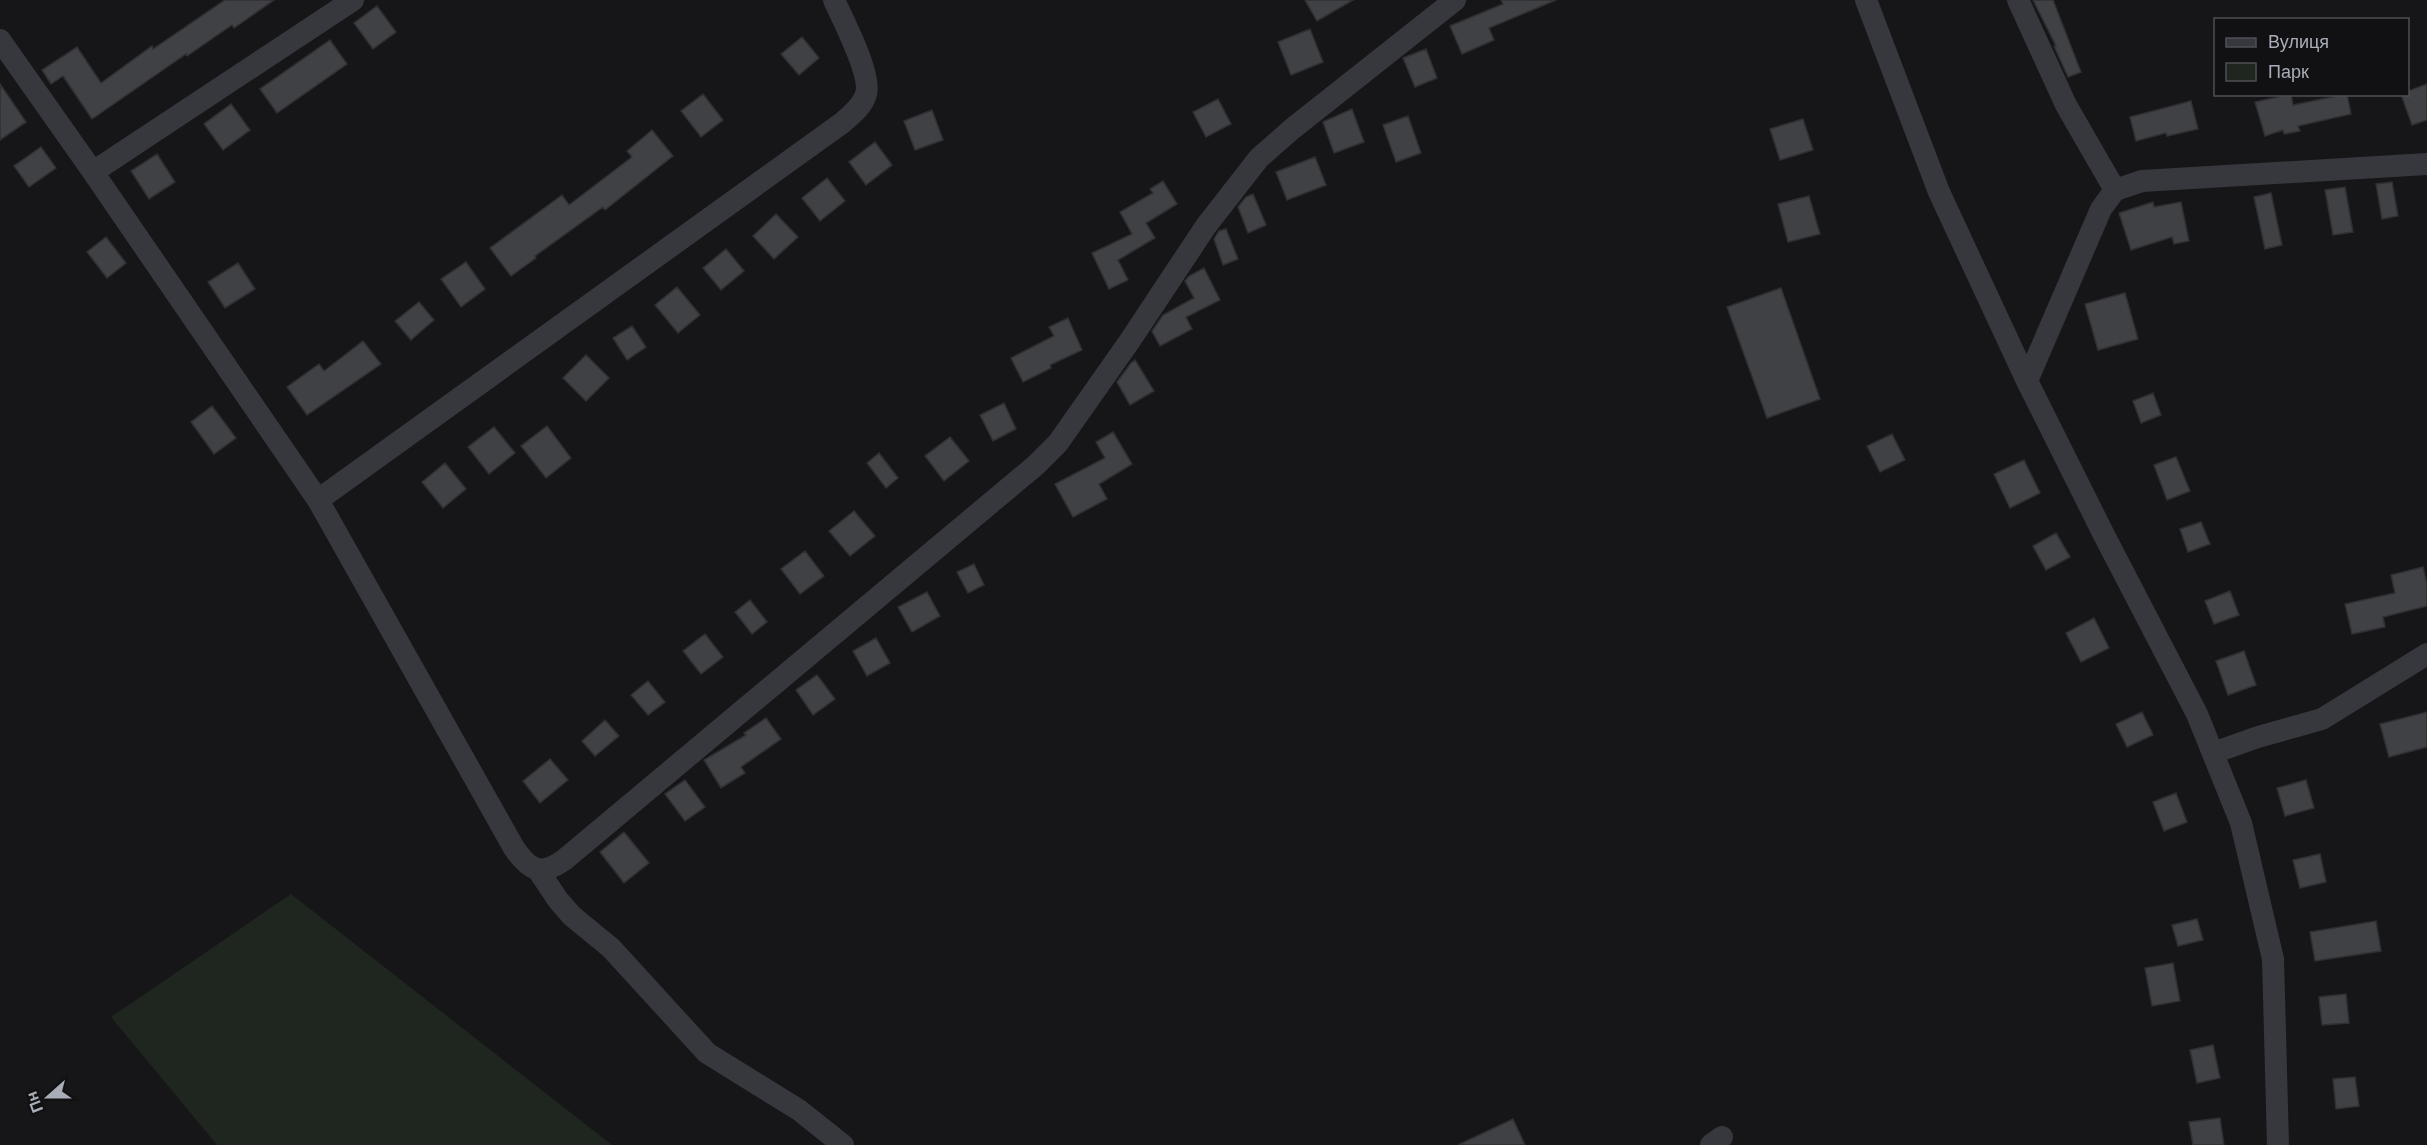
<svg xmlns="http://www.w3.org/2000/svg" width="2427" height="1145" font-family="'Work Sans',sans-serif">
<style>
.green{fill:#1e261f}
.building{fill:#404145;stroke:#303034;stroke-width:1.5}
.lines{fill:none;stroke-linecap:round;stroke-linejoin:round}
.minor{stroke:#37383d;stroke-width:22}
</style>
<rect width="100%" height="100%" fill="#161618"/>
<path class="green" d="M291,894L612,1145H217L111,1017Z"/>
<path class="building" d="M225,0H274L234,28L232,25L187,56L186,54L92,119L63,76L51,84L42,70L77,47L101,83L152,46L153,49Z
M1305,0H1353L1317,21Z
M1501,0H1556L1489,28L1494,40L1462,54L1450,26L1503,4Z
M2033,0H2053L2081,72L2068,77L2054,46H2056Z
M377,6L396,32L373,49L354,23Z
M1310,29L1323,62L1291,75L1278,42Z
M802,37L819,58L799,75L781,54Z
M330,40L347,64L277,113L260,89Z
M1426,49L1437,78L1415,87L1403,58Z
M0,84L26,122L0,140Z
M2427,84V120L2412,125L2401,94H2408V91Z
M703,94L723,120L701,137L681,111Z
M2291,94L2293,105L2347,94L2351,114L2298,126L2300,131L2284,134L2283,130L2265,136L2255,102Z
M1218,99L1231,124L1206,137L1193,112Z
M2191,101L2198,129L2167,136L2166,133L2136,141L2130,117Z
M231,104L250,130L223,150L204,124Z
M1352,109L1364,142L1334,153L1323,122Z
M932,110L943,140L915,150L904,121Z
M1408,116L1421,153L1396,162L1383,125Z
M1803,119L1813,150L1780,160L1770,129Z
M652,130L673,156L605,210L603,207L535,256L536,258L511,276L490,248L562,195L569,205L632,157L627,151Z
M875,142L892,165L866,185L849,162Z
M41,147L56,168L29,187L14,166Z
M157,154L175,182L149,199L131,171Z
M1315,157L1326,185L1287,200L1276,172Z
M827,178L845,201L820,221L802,198Z
M1163,181L1177,204L1146,223L1155,238L1118,260L1128,280L1109,289L1092,253L1132,234L1120,212L1153,193L1150,189Z
M2392,182L2398,216L2382,219L2376,184Z
M2345,187L2353,232L2333,235L2325,190Z
M2271,193L2282,245L2265,249L2254,197Z
M1253,194L1266,225L1248,233L1238,207L1246,197Z
M1809,196L1820,234L1788,242L1778,204Z
M2153,202L2154,207L2181,202L2189,241L2174,244L2172,237L2131,250L2119,213Z
M776,214L798,237L774,259L753,236Z
M1226,229L1238,259L1223,265L1214,239L1219,231Z
M106,237L126,263L107,278L87,252Z
M726,249L744,271L721,290L703,268Z
M466,262L485,289L461,307L441,279Z
M238,263L255,289L225,308L208,282Z
M1204,268L1220,300L1186,317L1192,329L1160,346L1152,331L1163,315L1194,298L1185,281L1189,276Z
M677,287L700,315L678,333L655,305Z
M1781,288L1820,399L1767,418L1727,307Z
M2125,293L2138,339L2098,350L2085,304Z
M419,302L434,320L411,340L395,321Z
M1068,318L1082,350L1050,365L1051,368L1023,382L1011,358L1054,336L1049,327Z
M632,326L646,347L627,360L613,338Z
M363,341L381,364L307,415L287,387L319,364L324,371Z
M586,355L609,378L586,401L563,378Z
M1135,360L1154,391L1130,405L1117,382L1131,363Z
M2153,393L2161,415L2141,423L2133,401Z
M1004,403L1016,429L993,441L980,415Z
M212,406L236,438L214,454L191,422Z
M547,426L571,458L546,478L521,446Z
M494,427L515,453L489,474L468,447Z
M1113,432L1132,464L1099,484L1107,499L1073,517L1055,484L1105,458L1096,442Z
M1892,434L1905,460L1880,472L1867,446Z
M950,437L969,461L944,481L925,456Z
M879,453L898,478L886,488L867,463Z
M2176,457L2190,491L2167,500L2154,465Z
M2024,460L2040,493L2010,508L1994,474Z
M445,463L466,489L443,508L422,482Z
M854,511L875,536L850,556L829,531Z
M2201,522L2210,544L2188,552L2180,529Z
M2056,533L2070,557L2046,570L2033,546Z
M805,551L824,576L800,594L781,569Z
M974,564L984,585L968,593L957,572Z
M2423,567L2427,584V606L2383,617L2385,627L2352,634L2345,604L2395,593L2391,575Z
M2230,591L2239,615L2214,624L2205,601Z
M927,592L940,616L912,632L898,607Z
M750,600L767,622L752,634L735,612Z
M2094,618L2109,648L2081,662L2066,633Z
M705,634L723,657L701,674L683,651Z
M876,638L890,663L867,676L853,651Z
M2244,651L2256,685L2228,695L2216,661Z
M817,675L835,699L813,715L796,690Z
M648,681L665,702L648,715L631,695Z
M2142,712L2153,735L2127,747L2116,724Z
M2427,712V747L2389,757L2380,724Z
M766,718L781,739L741,767L745,773L721,788L704,760L746,735L744,733Z
M605,720L619,736L595,756L582,741Z
M550,759L568,780L540,803L523,781Z
M685,780L705,807L685,821L665,794Z
M2306,780L2314,808L2285,816L2277,788Z
M2176,793L2187,822L2164,831L2153,802Z
M624,832L649,863L624,883L600,852Z
M2320,854L2326,882L2300,888L2293,860Z
M2197,919L2203,940L2178,946L2172,925Z
M2376,921L2381,951L2315,961L2310,932Z
M2173,963L2180,1001L2152,1006L2145,968Z
M2346,994L2349,1023L2322,1025L2319,997Z
M2213,1045L2220,1078L2197,1083L2190,1050Z
M2355,1077L2359,1106L2336,1109L2333,1079Z
M2220,1118L2224,1145H2193L2189,1122Z
M1513,1119L1525,1145H1458Z"/>
<g class="lines">
<path class="minor" d="M1866,0L1939,192L2027,381L2104,535L2197,714L2241,823L2273,959L2278,1145
M2018,0L2066,105L2115,190
M0,40L93,172L318,500L514,848C529,870 540,877 564,860L1036,465L1058,443L1129,342L1206,226L1259,158L1292,129L1455,0
M93,172L353,0
M2027,381L2101,209L2115,190L2142,181L2427,164
M318,500L842,123C851,115 863,106 866,94C872,75 843,20 834,0
M2213,753L2258,737L2322,719L2427,654
M538,870L558,900L572,916L611,948L707,1053L799,1110L843,1145
M1711,1145L1722,1137"/>
</g>
<rect x="2214" y="18" width="195" height="78" fill="#111113" stroke="#4d4f55" stroke-width="1.5"/>
<rect x="2226" y="38" width="30" height="9" fill="#37383d" stroke="#4d4f55" stroke-width="1.5"/>
<text x="2268" y="48" font-size="18" fill="#a8adb8">Вулиця</text>
<rect x="2226" y="63" width="30" height="18" fill="#1e261f" stroke="#4d4f55" stroke-width="1.5"/>
<text x="2268" y="78" font-size="18" fill="#a8adb8">Парк</text>
<g transform="translate(48 1097) rotate(249)" stroke="#111113" stroke-width="4.5" paint-order="stroke">
<path d="M0-4.5L10 22L0 15L-10 22Z" fill="#a8adb8"/>
<text y="-9" font-size="16" font-weight="bold" text-anchor="middle" fill="#a8adb8">Пн</text>
</g>
</svg>
